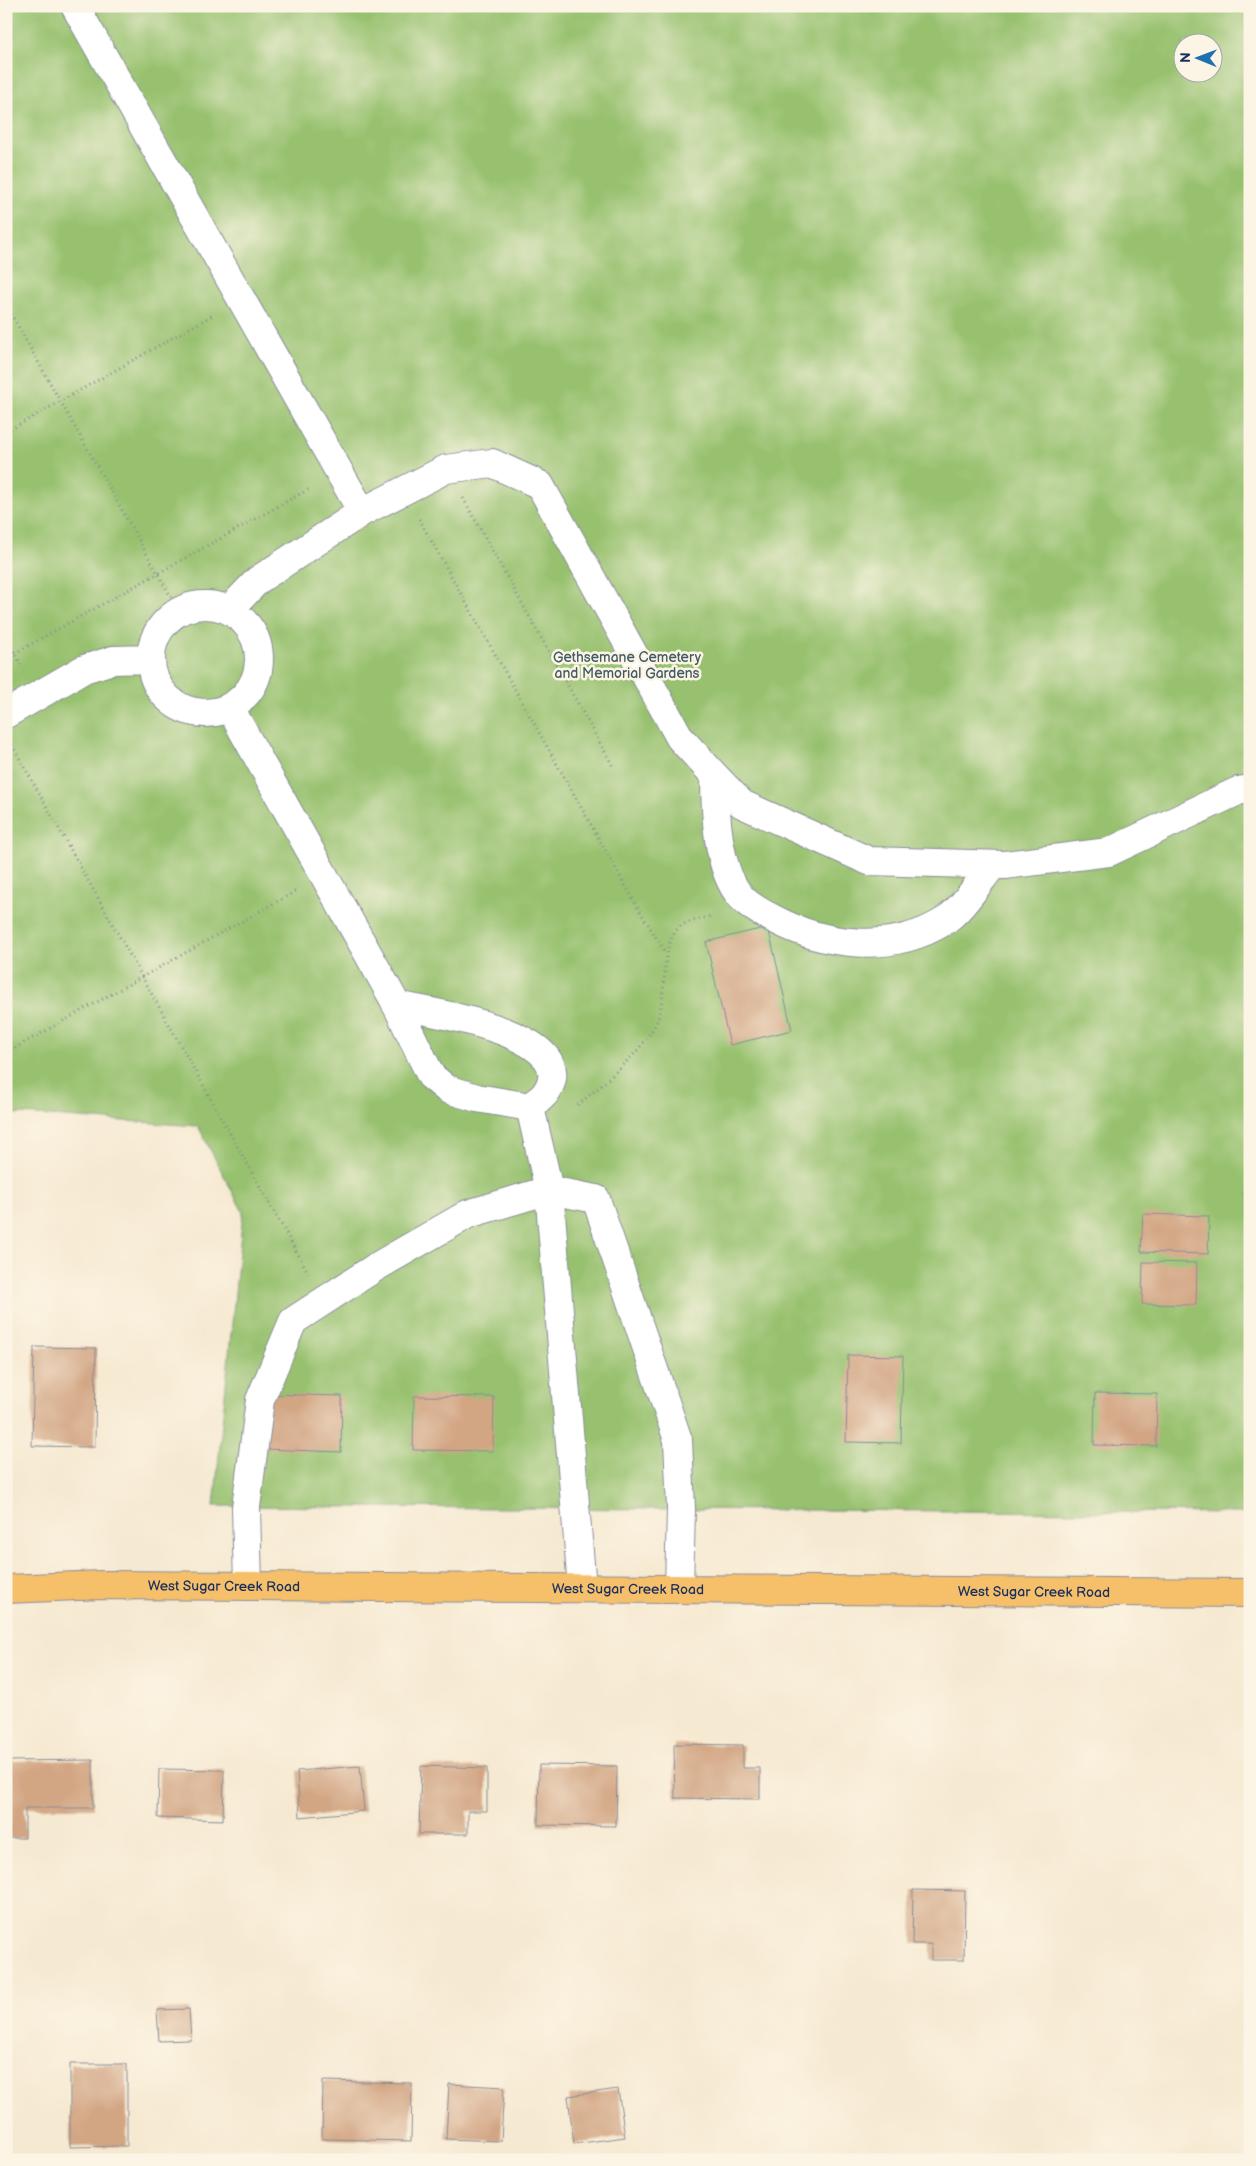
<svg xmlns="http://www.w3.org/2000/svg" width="1256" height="2166" font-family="'Balsamiq Sans',sans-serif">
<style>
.green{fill:#97c16e;stroke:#597866;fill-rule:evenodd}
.building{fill:#d2a583}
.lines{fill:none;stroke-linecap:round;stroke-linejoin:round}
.minor-casing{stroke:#888c98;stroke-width:30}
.major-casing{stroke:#888c98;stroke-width:30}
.path{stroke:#888c98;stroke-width:3;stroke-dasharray:1 4;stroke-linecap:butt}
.minor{stroke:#fff;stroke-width:28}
.major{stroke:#f6c06b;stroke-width:28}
.labels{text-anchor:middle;stroke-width:5;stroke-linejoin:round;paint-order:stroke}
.park-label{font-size:14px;fill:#405b63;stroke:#fcf5e5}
.street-label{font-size:14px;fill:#1b2f5e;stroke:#fcf5e5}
</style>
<rect width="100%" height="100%" fill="#fcf5e5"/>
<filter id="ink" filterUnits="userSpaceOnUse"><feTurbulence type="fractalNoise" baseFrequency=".02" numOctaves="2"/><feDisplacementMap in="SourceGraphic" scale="10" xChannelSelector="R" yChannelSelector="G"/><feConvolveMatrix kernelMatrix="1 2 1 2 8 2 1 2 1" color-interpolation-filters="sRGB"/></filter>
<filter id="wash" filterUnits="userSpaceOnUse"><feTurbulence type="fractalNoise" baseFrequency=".0096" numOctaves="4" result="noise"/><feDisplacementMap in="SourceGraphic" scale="20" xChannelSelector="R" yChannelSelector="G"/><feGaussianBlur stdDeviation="1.12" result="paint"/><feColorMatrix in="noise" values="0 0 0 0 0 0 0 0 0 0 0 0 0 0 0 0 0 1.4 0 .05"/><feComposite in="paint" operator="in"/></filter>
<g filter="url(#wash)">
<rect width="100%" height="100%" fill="#f6e9d1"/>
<path class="green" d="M6,6H1250V1513L214,1506L243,1212L198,1126L6,1113ZM1184,42H1214V72H1184Z"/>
<g id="blocks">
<path class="building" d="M768,927L792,1030L730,1045L706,942Z
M1143,1214L1209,1216L1208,1254L1141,1252Z
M1143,1262L1197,1263L1196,1305L1142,1304Z
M34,1347L96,1348L95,1447L32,1446Z
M848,1355L903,1356L901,1443L846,1442Z
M1095,1393L1157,1394L1156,1446L1094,1445Z
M266,1394L342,1396L341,1452L264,1449Z
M414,1396L494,1397L493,1451L413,1450Z
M674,1744L743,1745V1768H760V1799L675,1798Z
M93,1760V1808H25V1838H6V1761Z
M539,1765L617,1766L616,1826L538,1825Z
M360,1766L364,1811L300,1817L297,1771Z
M421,1766L487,1768V1811H468V1834H419Z
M159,1769L224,1770L223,1820L158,1818Z
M913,1890L965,1891L964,1960H931V1944H912Z
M189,2009L191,2040L159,2041L157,2010Z
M70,2064H127V2146L70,2147Z
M323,2081L412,2083L411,2141L322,2139Z
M449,2084L504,2087L501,2141L446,2139Z
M618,2089L625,2137L574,2144L568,2096Z"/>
</g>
</g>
<g filter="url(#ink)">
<use href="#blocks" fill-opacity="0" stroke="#888c98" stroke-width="1"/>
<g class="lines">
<g class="minor-casing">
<path id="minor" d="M75,6L362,512
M151 659a54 54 0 1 1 108 0a54 54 0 1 1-108 0Z
M229,610L258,580L362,512L446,469L492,463L540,485L680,738L715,776L742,804L869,861L1005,865L1109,852L1238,791L1250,789
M230,708L394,1000L431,1076L447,1089L477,1098L530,1107L549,1190L582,1588
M6,714L84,669L113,660L150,659
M715,776C715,810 717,870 741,897C749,906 762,913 772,918C824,946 891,954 943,922C961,911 979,882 993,865
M396,1005C427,1012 583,1033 547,1091C544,1097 535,1102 530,1107
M248,1586L246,1507L260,1400L293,1321L376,1267L468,1214L549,1190L596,1199L678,1440L681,1509L679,1589"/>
</g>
<g class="major-casing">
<g id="major">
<path id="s1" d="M6,1589L102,1585L1250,1593"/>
</g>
</g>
<path class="path" d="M6,305L179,611
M6,432L213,315
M463,498L614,768
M419,519L639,910L666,953
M6,638L23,668
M6,658L311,488
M12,745L309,1274
M6,1053L296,891
M578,1105C603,1083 643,1052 657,1021C668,996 659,941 681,926C690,920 703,919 713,915"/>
<use href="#minor" class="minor"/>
<use href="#major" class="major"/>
</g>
</g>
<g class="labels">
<g class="park-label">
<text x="627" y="662">Gethsemane Cemetery<tspan x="627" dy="16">and Memorial Gardens</tspan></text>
</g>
<g class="street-label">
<text dy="5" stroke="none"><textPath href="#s1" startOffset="218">West Sugar Creek Road</textPath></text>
<text dy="5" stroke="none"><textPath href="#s1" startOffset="622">West Sugar Creek Road</textPath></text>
<text dy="5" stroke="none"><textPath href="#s1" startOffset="1028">West Sugar Creek Road</textPath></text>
</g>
</g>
<rect width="1256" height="2166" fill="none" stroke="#fcf5e5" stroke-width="25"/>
<g transform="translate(1198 58) rotate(271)"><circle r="24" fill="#fcf5e5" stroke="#a2a6af"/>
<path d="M0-4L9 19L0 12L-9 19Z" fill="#1f6fb2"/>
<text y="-8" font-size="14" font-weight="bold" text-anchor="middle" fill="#1b2f5e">N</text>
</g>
</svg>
